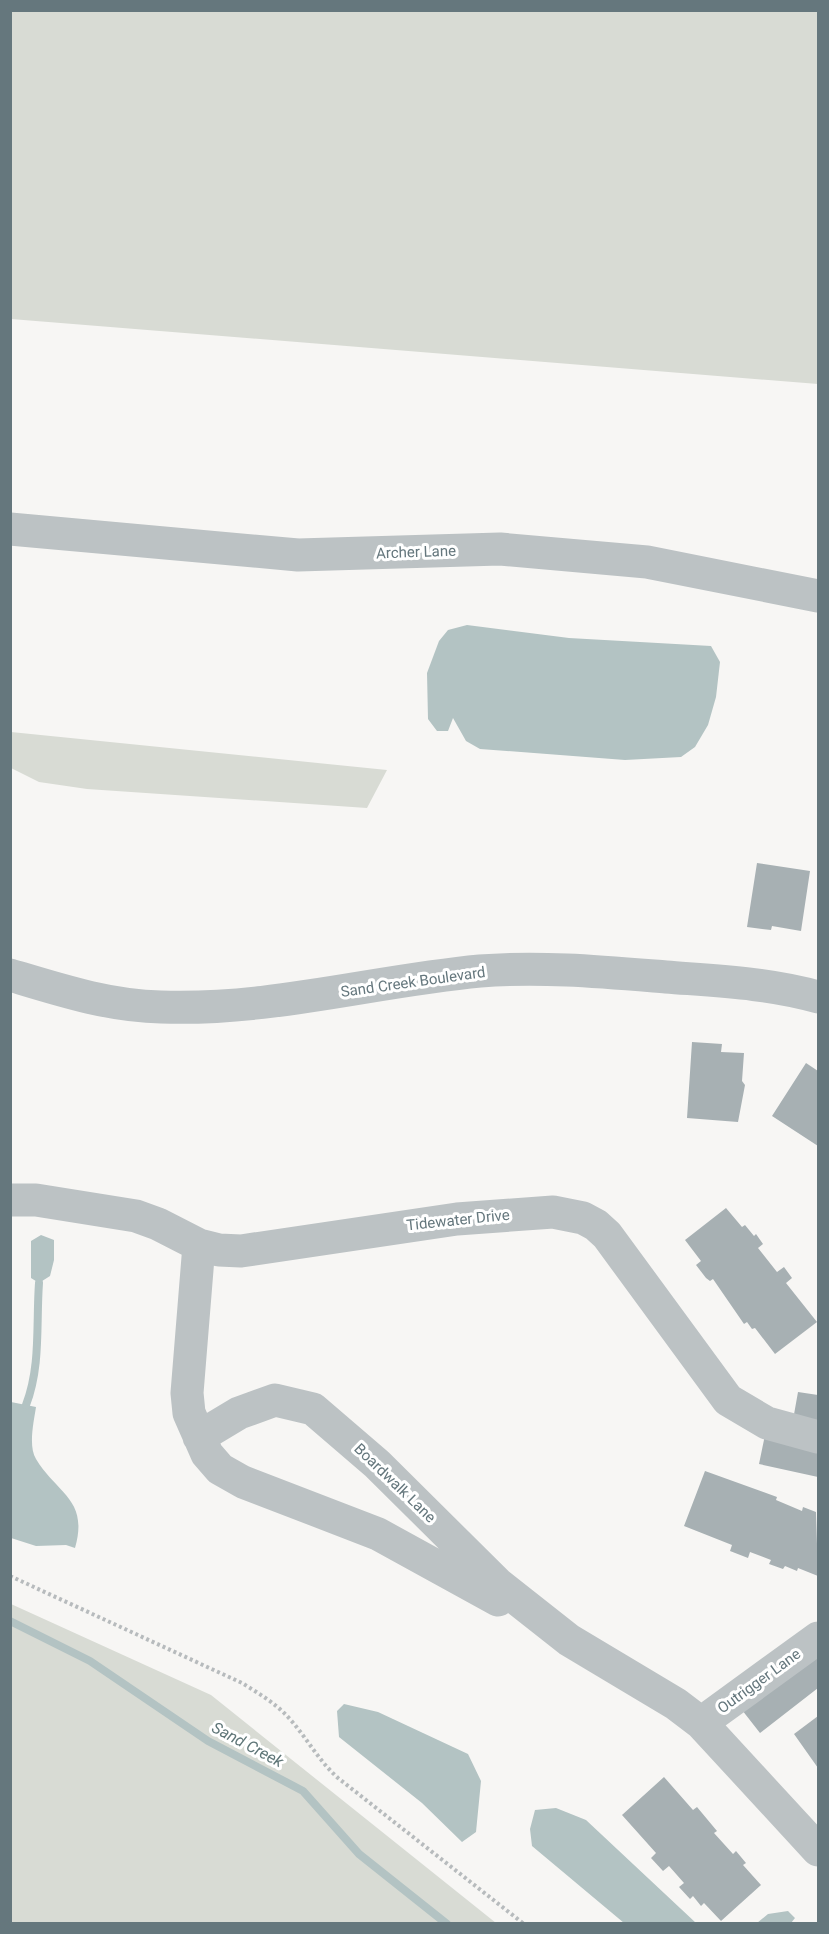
<svg xmlns="http://www.w3.org/2000/svg" width="829" height="1934" font-family="Roboto,sans-serif">
<style>
.green{fill:#d8dbd4}
.water{fill:#b3c3c3}
.lines{fill:none;stroke-linecap:round;stroke-linejoin:round}
.stream{stroke:#b3c3c3;stroke-width:8}
.building{fill:#a7b0b3}
.path{stroke:#b7bbbd;stroke-width:4;stroke-dasharray:3 3;stroke-linecap:butt}
.minor{stroke:#bcc2c4;stroke-width:33}
.labels{text-anchor:middle;stroke-width:6;stroke-linejoin:round;paint-order:stroke}
.street-label{font-size:15px;fill:#65777d;stroke:#fff}
.water-label{font-size:16px;font-style:italic;fill:#5f7678;stroke:#fff}
</style>
<rect width="100%" height="100%" fill="#f7f6f4"/>
<path class="green" d="M10,11H818V384L11,319Z
M11,732L387,770L367,808L87,789L39,782L11,768Z
M11,1604L211,1695L496,1923H11Z"/>
<path class="water" d="M467,625L569,638L711,646L720,662L716,697L708,725L695,747L681,757L625,760L480,749L466,741L453,718L448,731H437L428,719L427,673L439,641L448,630Z
M41,1235L54,1240V1260L50,1276L39,1283L31,1278V1241Z
M11,1402L36,1407C34,1421 28,1446 36,1459C57,1494 89,1499 75,1548L66,1545L36,1546L11,1538Z
M344,1704L378,1712L468,1754L481,1781L476,1832L462,1842L422,1803L339,1737L337,1711Z
M556,1808L586,1820L696,1923H624L532,1846L530,1829L535,1810Z
M788,1911L795,1918L791,1923H757L768,1914Z"/>
<g class="lines">
<path class="stream" d="M26,1405C41,1366 36,1324 39,1283
M10,1621L90,1661L208,1741L303,1791L359,1854L447,1924"/>
</g>
<path class="building" d="M757,863L810,871L801,931L772,926L771,930L747,927Z
M692,1042L722,1044L721,1052L744,1053L742,1081L745,1085L738,1122L687,1118Z
M806,1063L818,1071V1146L772,1116Z
M726,1208L742,1227L745,1225L754,1236L756,1234L763,1244L758,1248L777,1272L784,1267L792,1278L786,1283L817,1322L775,1354L755,1328L752,1329L747,1322L744,1324L713,1279L710,1281L706,1278L696,1265L701,1261L685,1240Z
M798,1392L818,1395V1425L793,1420Z
M765,1435L818,1447V1477L759,1464Z
M705,1471L777,1497L776,1500L802,1511L803,1507L816,1512L818,1576L798,1568L797,1571L785,1566L783,1569L769,1564L771,1560L750,1552L748,1558L730,1551L732,1545L684,1526Z
M818,1652V1688L760,1733L742,1710Z
M818,1716V1768L794,1734Z
M664,1777L693,1810L697,1807L717,1831L714,1833L733,1854L736,1851L746,1863L743,1865L761,1885L721,1921L704,1903L701,1906L693,1896L690,1899L679,1887L684,1883L669,1866L663,1871L651,1858L656,1853L622,1815Z"/>
<g class="lines">
<path class="path" d="M10,1576L242,1683C258,1693 275,1703 287,1716C306,1736 317,1759 338,1778L524,1924"/>
<path class="minor" d="M10,529L298,555L500,549L647,562L818,596
M10,975C60,990 109,1006 161,1007C270,1011 373,981 480,971C541,966 605,972 666,977C717,981 769,983 818,997
M10,1200H36L136,1216L158,1224L199,1245L219,1250L241,1251L457,1219L553,1212L583,1218L596,1225L607,1235L728,1400L767,1423L818,1437
M199,1245L187,1393L189,1413L207,1454L220,1469L243,1482L378,1534L498,1600
M199,1437L239,1413L275,1400L313,1409L377,1464L498,1584L569,1640L676,1704L701,1723L818,1850
M701,1723L818,1638"/>
</g>
<g class="labels">
<g class="street-label">
<text transform="translate(416 552) rotate(-2)" y="5">Archer Lane</text>
<text transform="translate(413 982) rotate(-8)" y="5">Sand Creek Boulevard</text>
<text transform="translate(458 1220) rotate(-6)" y="5">Tidewater Drive</text>
<text transform="translate(395 1483) rotate(44)" y="5">Boardwalk Lane</text>
<text transform="translate(759 1681) rotate(-36)" y="5">Outrigger Lane</text>
</g>
<g class="water-label">
<text transform="translate(248 1744) rotate(28)" y="6">Sand Creek</text>
</g>
</g>
<rect width="829" height="1934" fill="none" stroke="#65777d" stroke-width="24"/>
</svg>
